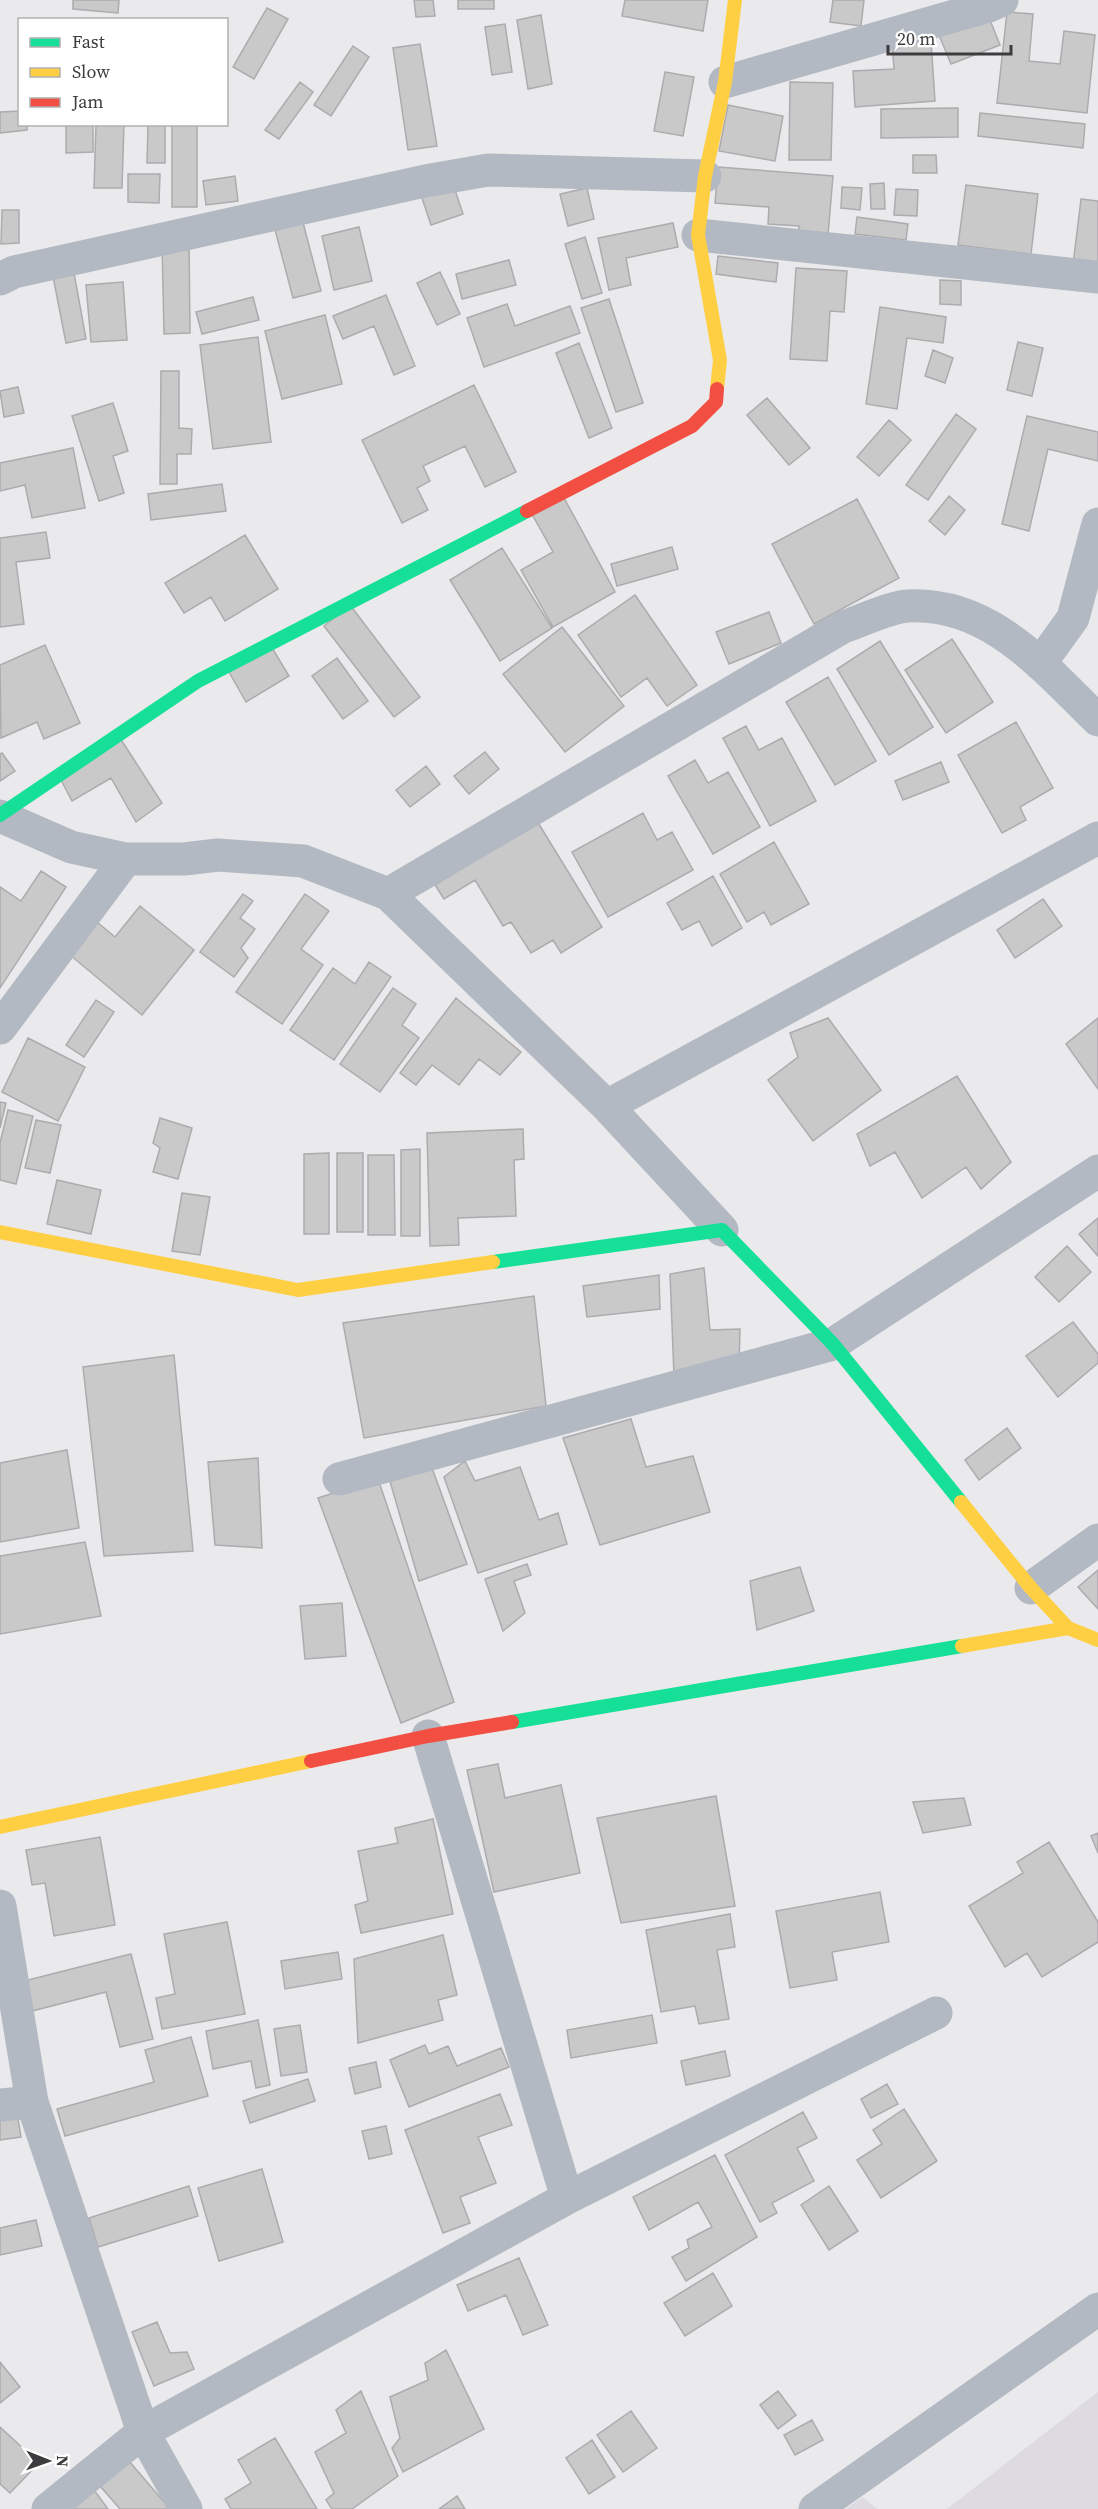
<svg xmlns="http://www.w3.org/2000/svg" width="1098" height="2509" font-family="'Source Serif 4',serif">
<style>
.built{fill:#dedae1}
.building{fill:#cac9ca;stroke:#adabad;stroke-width:1.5}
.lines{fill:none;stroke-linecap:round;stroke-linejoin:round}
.street{stroke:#b2b9c3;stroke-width:33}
.fast{stroke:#16e098;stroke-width:14}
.slow{stroke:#ffcf43;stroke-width:14}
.jam{stroke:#f24e42;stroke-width:14}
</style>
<rect width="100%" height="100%" fill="#eae9eb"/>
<path class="built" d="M1098,2392V2509H947Z
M863,2497L877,2509H845Z"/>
<path class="building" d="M73,0H119L118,13L73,9Z
M414,0H433L435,16L416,17Z
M458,0H494V9H458Z
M625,0H708L703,31L622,16Z
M833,0H864L861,26L830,22Z
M267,8L288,19L254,79L233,67Z
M1007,12L1033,14L1029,61L1060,64L1064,31L1095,35L1087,113L997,103Z
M541,15L552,84L528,89L517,20Z
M988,15L1000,45L951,64L939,35Z
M505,24L512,72L492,75L485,27Z
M931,41L935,101L855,107L853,71L894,69L892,43Z
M420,44L437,146L408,150L393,48Z
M353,46L369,57L331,116L314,105Z
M665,72L694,77L683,136L654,131Z
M300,82L313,92L279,139L265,130Z
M790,82L833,83L831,160H789Z
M728,105L783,116L775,161L719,151Z
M958,108V137L881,138V109Z
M20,111V124H27V130L0,133V112Z
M980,113L1085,124L1083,148L978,136Z
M66,124H93V152L66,153Z
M96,124H124L122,188H94Z
M148,124H165V163H147Z
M172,124H197V207H172Z
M913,155H936L937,173H913Z
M718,167L833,176L828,235L798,232L799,226L768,224L769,207L715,203Z
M128,174H160L159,203L128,202Z
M235,176L238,201L206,205L203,181Z
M452,181L463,214L431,225L420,192Z
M884,183L885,209H871L870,184Z
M966,185L1038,194L1031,254L958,245Z
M842,187L862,188L860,210L841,208Z
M587,188L594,219L568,226L560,194Z
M896,189L918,190L917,216L894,215Z
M1081,199L1098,201V268L1073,265Z
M2,210H19V243L1,244Z
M301,215L321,291L293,298L273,222Z
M857,217L908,224L906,240L855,234Z
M673,223L678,247L626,258L631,285L609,290L598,238Z
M359,227L372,281L334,290L322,236Z
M585,237L602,293L582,299L565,244Z
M189,241L190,333L164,334L162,242Z
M718,256L778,263L776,282L716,274Z
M509,260L516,285L462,299L456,274Z
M72,262L86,339L66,343L51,266Z
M796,268L847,271L844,312L830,311L827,361L790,359Z
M440,272L460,314L437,325L417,283Z
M940,280L961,281V305L940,304Z
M123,282L127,340L91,342L86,285Z
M386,295L415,366L394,375L374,326L343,339L333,316Z
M253,297L259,320L202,334L196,312Z
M609,299L643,403L616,412L581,308Z
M507,304L515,326L570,306L580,333L484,367L467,318Z
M880,307L946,317L943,343L907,338L897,409L866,404Z
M325,315L342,384L282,399L265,331Z
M258,337L271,442L213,449L200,345Z
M1018,342L1043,348L1032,396L1007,390Z
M579,343L612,428L589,438L556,353Z
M933,350L953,358L945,383L925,376Z
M161,371H179V428L192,429L191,454H177V484H160Z
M474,385L516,472L485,487L465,446L423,466L430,481L417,488L428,510L402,523L362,440Z
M18,387L24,413L4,417L0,391Z
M767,398L810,448L789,465L747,415Z
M113,403L128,451L113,456L124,493L99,501L72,416Z
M956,414L976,429L928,500L906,485Z
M1027,416L1098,432V461L1048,449L1029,531L1002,524Z
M889,420L911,440L879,476L857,457Z
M73,448L85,508L32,518L25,485L0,491V463Z
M222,484L226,511L151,520L148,494Z
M563,496L615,592L553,627L521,570L553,552L532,514Z
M949,496L965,510L945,535L929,521Z
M857,499L899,578L814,624L772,544Z
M46,532L50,558L16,562L24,624L0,627V538Z
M245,535L278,589L225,621L211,597L184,613L165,583Z
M672,547L678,569L617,586L611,564Z
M502,548L552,628L500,661L450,580Z
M635,595L697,685L667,706L647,678L621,697L578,635Z
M350,605L420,697L394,717L324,626Z
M769,612L781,643L729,664L716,632Z
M562,627L624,706L565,752L503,674Z
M952,639L993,702L946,733L905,670Z
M880,641L933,727L889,755L837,669Z
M45,645L80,723L44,739L37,722L1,738L0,665Z
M271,646L289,676L246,702L229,672Z
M337,658L368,701L343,719L312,676Z
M828,677L876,761L835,785L786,702Z
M1016,722L1053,788L1020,807L1026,820L1002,833L958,755Z
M746,726L759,750L782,738L816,801L770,826L723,738Z
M120,738L162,803L136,822L111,778L72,801L60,778Z
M485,752L499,769L469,794L454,776Z
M2,753L15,771L0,781V754Z
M695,760L708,783L728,772L760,827L713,854L668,776Z
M941,762L949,782L903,800L895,781Z
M426,766L440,784L410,807L396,790Z
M643,813L657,840L672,832L693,870L608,917L572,852Z
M537,821L602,927L561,953L553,940L531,953L511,922L503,926L475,880L444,899L435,885Z
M774,842L809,904L771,925L764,912L747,922L720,874Z
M41,871L66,887L0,988V887L21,901Z
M713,876L742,928L712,946L699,921L682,930L667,903Z
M243,894L253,901L240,918L255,929L241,948L248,958L234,977L200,952Z
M305,894L329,911L301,949L323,965L282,1024L236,992Z
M1043,899L1062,926L1015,958L997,930Z
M140,906L194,950L142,1015L64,950L91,917L115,937Z
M369,962L391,977L334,1060L290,1030L333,968L355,984Z
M393,988L416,1004L402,1025L419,1038L380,1092L340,1064Z
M456,998L521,1052L500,1075L479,1059L459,1085L432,1065L416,1085L400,1073Z
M96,1000L114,1012L84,1057L66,1045Z
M828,1018L881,1090L813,1141L768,1080L798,1057L790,1033Z
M1098,1018V1089L1066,1044Z
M28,1038L85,1067L58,1121L2,1092Z
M957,1076L1011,1162L981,1189L966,1167L922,1198L895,1152L870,1166L857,1134Z
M0,1102L6,1103L0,1128Z
M8,1110L33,1116L16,1184L0,1180V1143Z
M160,1118L192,1128L178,1179L153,1172L160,1148L153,1143Z
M36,1120L61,1125L50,1173L25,1168Z
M523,1129L524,1159L514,1160L516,1216L458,1218L459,1245L430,1246L427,1133Z
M420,1149V1236H401V1150Z
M329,1153V1234H304V1154Z
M337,1153H363V1232H337Z
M368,1155H394L395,1235H368Z
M57,1180L101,1190L91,1234L47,1224Z
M182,1193L210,1197L200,1255L172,1251Z
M1098,1218V1256L1079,1234Z
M1067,1246L1091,1272L1059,1302L1035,1277Z
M704,1268L710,1330L740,1329L739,1364L674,1375L670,1274Z
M659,1275L660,1309L587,1317L583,1286Z
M534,1296L546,1406L364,1438L343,1323Z
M1073,1322L1098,1354V1363L1058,1397L1026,1356Z
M174,1355L193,1551L104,1556L83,1367Z
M631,1419L646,1467L693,1456L710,1512L600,1545L563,1438Z
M1007,1428L1021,1448L979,1480L965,1460Z
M67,1450L79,1528L0,1542V1463Z
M258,1458L262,1548L215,1545L208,1462Z
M465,1461L475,1481L520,1467L539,1520L558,1513L567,1544L478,1573L444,1477Z
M432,1468L467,1564L419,1581L389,1478Z
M378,1479L454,1702L401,1723L318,1498Z
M85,1542L101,1616L0,1634V1556Z
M527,1564L531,1575L514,1581L525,1613L503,1631L485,1579Z
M800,1567L814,1611L757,1630L750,1581Z
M1098,1570V1609L1078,1587Z
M342,1603L346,1656L305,1659L300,1606Z
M498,1764L505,1798L561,1785L580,1873L494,1892L467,1770Z
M716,1796L735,1906L621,1923L597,1818Z
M964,1798L971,1825L923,1833L913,1802Z
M433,1819L453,1914L361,1933L355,1905L368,1901L358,1851L398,1843L395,1828Z
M1098,1833V1853L1091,1836Z
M100,1837L115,1925L54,1936L45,1883L32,1885L26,1850Z
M1049,1842L1098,1922V1942L1042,1977L1027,1953L1005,1967L969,1906L1023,1873L1017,1862Z
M880,1892L889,1942L832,1952L837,1980L790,1988L776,1911Z
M730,1914L735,1947L717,1950L729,2019L699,2024L695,2006L661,2012L646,1930Z
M227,1922L245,2014L162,2029L156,1998L175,1994L164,1934Z
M443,1935L457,1995L438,2000L443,2020L358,2043L354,1959Z
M338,1952L342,1979L285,1989L281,1961Z
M131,1954L153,2039L120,2047L106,1992L32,2011L24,1981Z
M652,2015L657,2043L571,2058L567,2030Z
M258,2020L270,2085L256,2088L251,2061L213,2069L206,2031Z
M300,2025L307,2072L281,2076L274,2029Z
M191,2037L208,2096L65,2136L57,2109L154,2082L145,2050Z
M425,2045L429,2054L448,2046L457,2066L501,2048L509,2067L409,2107L390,2060Z
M725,2051L730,2076L686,2085L681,2061Z
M376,2062L381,2087L355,2094L349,2068Z
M308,2079L315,2101L250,2123L243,2101Z
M887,2084L898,2104L871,2118L861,2099Z
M500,2094L512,2125L478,2137L496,2183L460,2197L470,2223L443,2233L405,2130Z
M904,2109L937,2161L881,2198L857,2160L882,2144L873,2130Z
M803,2112L817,2138L797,2148L814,2181L772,2203L777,2213L760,2222L725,2155Z
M17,2113L21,2137L0,2140V2115Z
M386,2126L392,2154L369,2159L362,2131Z
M715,2155L757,2237L686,2281L672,2257L689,2248L687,2240L712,2227L698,2202L649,2230L633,2197Z
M262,2169L283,2242L219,2261L198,2188Z
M189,2186L198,2216L98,2247L89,2218Z
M829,2186L858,2231L829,2250L801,2205Z
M36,2220L42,2246L0,2255V2228Z
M519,2258L548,2325L523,2335L506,2295L468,2311L457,2285Z
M713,2273L732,2306L685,2336L664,2303Z
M157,2322L170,2353L187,2352L194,2369L154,2386L132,2332Z
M446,2350L484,2429L403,2472L392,2448L400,2438L390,2397L428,2380L425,2363Z
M0,2362L20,2387L0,2403Z
M361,2391L398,2476L352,2509H332L326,2500L334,2493L315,2452L346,2433L336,2410Z
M778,2391L796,2415L778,2429L760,2405Z
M631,2411L657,2448L623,2472L597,2435Z
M812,2420L823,2440L795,2455L784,2435Z
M0,2427L39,2463L10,2493L0,2484Z
M275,2438L317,2509H231L225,2499L251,2483L238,2460Z
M592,2440L615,2477L589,2494L566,2458Z
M129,2461L170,2509H120L100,2486Z
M94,2490L108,2509H73Z
M457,2496L465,2509H439Z"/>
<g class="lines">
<path class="street" d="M725,82L989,6L1002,0
M698,235L1098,277
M0,279L14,272L425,181L488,170L705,176
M1040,664L1073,618L1098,524
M0,816L71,847L126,859H184L218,855L303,861L388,894L607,1106L722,1230
M388,894L843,627C861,621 890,607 908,606C991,602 1044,668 1098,720
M0,1028L126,859
M607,1106L1098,838
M339,1479L833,1344L1098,1171
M1031,1588L1098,1540
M428,1736L567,2198
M0,1906L32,2102L143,2432L186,2509
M0,2105L32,2102
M48,2509L143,2432L567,2198L936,2013
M815,2509L1098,2309"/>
<path class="fast" d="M0,815L198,681L527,511
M493,1262L722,1230L833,1344L961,1502
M512,1722L962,1646"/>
<path class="slow" d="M717,389L720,360L698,235L705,176L725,82L735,0
M0,1232L298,1290L493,1262
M961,1502L1031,1588L1068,1628
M962,1646L1068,1628L1098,1640
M0,1827L311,1761"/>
<path class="jam" d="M527,511L692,426L716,402L717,389
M311,1761L428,1736L512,1722"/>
</g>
<rect x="18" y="18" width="210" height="108" fill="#ffffff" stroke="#b1b1b1" stroke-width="1.5"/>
<rect x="30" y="38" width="30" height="9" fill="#16e098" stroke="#b1b1b1" stroke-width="1.5"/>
<text x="72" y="48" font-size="18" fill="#3c3b3d">Fast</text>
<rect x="30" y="68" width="30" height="9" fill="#ffcf43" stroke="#b1b1b1" stroke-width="1.5"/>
<text x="72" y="78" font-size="18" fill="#3c3b3d">Slow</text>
<rect x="30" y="98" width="30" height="9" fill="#f24e42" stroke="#b1b1b1" stroke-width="1.5"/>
<text x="72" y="108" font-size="18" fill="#3c3b3d">Jam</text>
<g transform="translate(48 2461) rotate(91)" stroke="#ffffff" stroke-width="4.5" paint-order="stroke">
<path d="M0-4.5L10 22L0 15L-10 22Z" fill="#3c3b3d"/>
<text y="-9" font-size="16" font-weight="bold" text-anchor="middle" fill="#3c3b3d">N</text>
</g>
<path d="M888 45v9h123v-9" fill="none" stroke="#3c3b3d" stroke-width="3"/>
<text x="897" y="45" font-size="18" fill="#3c3b3d" stroke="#ffffff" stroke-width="4.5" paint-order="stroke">20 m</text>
</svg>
